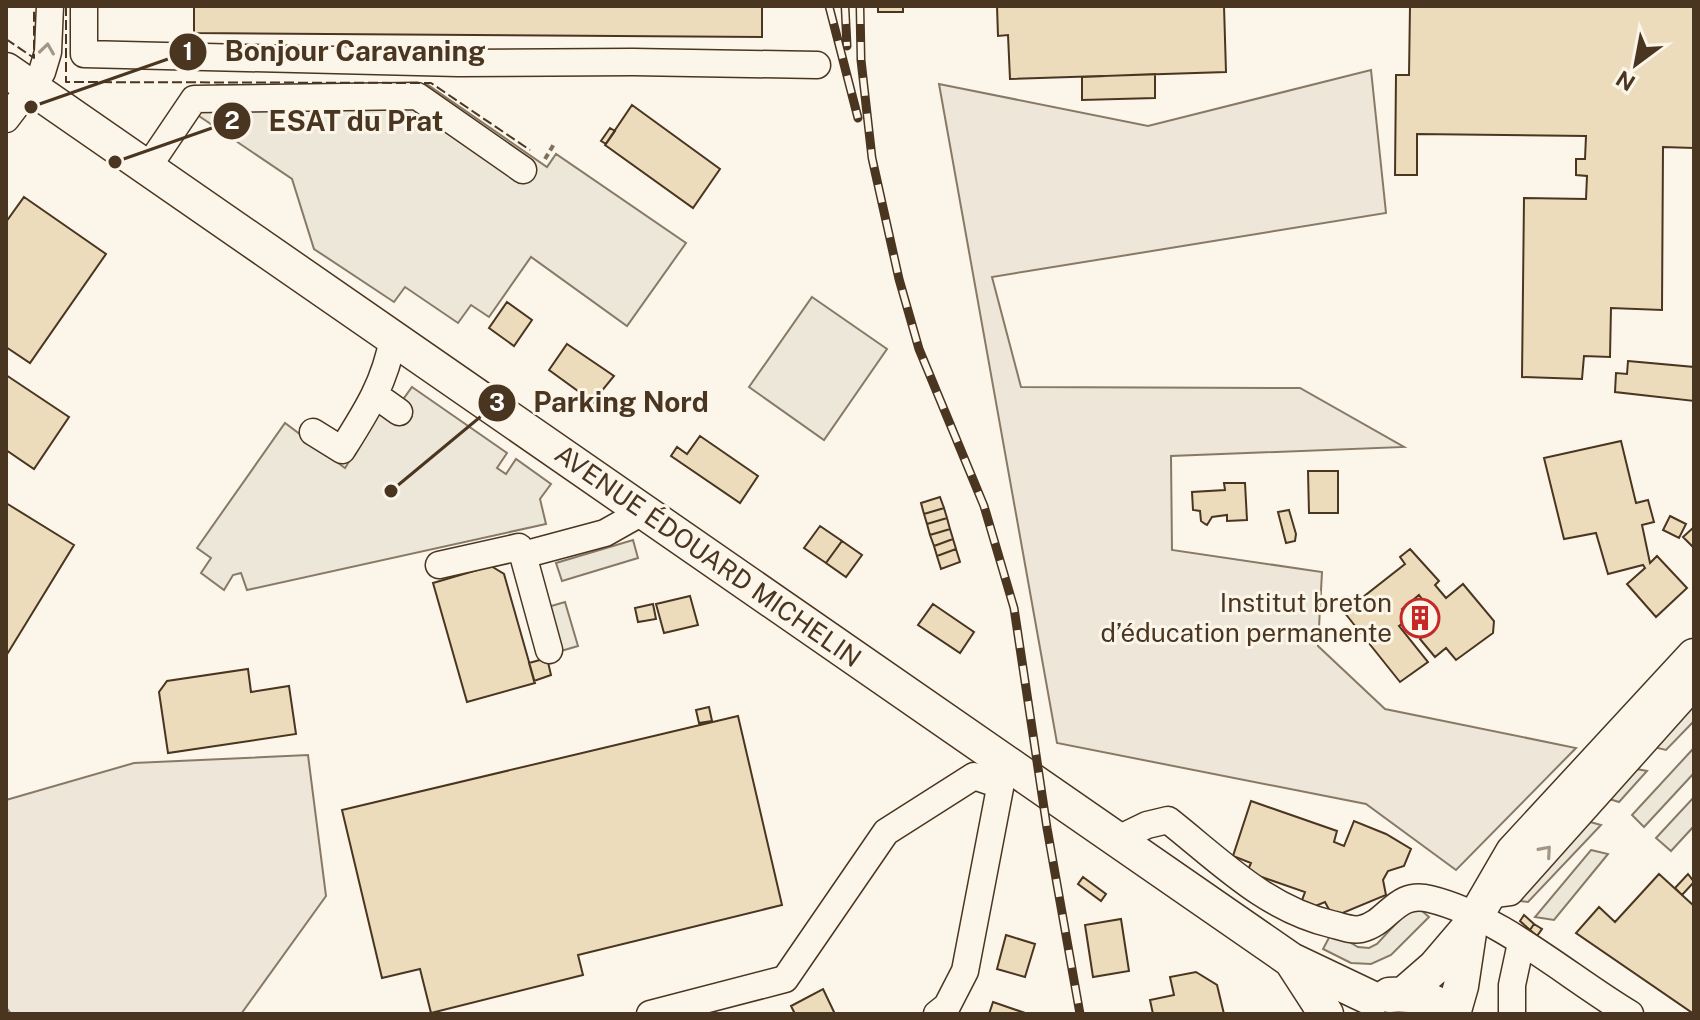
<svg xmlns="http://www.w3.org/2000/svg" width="1700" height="1020" font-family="'Public Sans',sans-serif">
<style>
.green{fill:#ede6d9;stroke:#887966;stroke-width:2}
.parking{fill:#ede7d9;stroke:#887966;stroke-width:2}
.building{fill:#ecdcbc;stroke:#4a3520;stroke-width:2;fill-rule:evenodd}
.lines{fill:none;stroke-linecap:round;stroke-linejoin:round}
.minor-casing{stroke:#4a3520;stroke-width:29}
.major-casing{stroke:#4a3520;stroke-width:37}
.path{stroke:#7f6f5c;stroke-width:4;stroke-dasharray:6 4;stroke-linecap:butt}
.minor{stroke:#fbf6e9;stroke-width:26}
.major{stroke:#fbf6e9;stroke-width:34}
.rail-casing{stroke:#4a3520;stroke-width:9}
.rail{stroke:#fbf6e9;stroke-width:6;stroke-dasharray:18;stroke-linecap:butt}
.fence{stroke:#4a3520;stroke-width:2;stroke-dasharray:10 4;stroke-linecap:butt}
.oneway{stroke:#a29684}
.labels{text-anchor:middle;stroke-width:6;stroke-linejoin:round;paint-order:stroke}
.street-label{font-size:26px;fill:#4a3520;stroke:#fbf6e9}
.poi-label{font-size:26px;fill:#4a3520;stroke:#fbf6e9;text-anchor:end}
.leader{fill:none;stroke:#4a3520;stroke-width:3}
.callout-dot{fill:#4a3520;stroke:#fbf6e9;stroke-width:3}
.mark-label{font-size:24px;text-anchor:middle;font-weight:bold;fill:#fff}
.callout-label{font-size:28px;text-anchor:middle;font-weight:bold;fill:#4a3520;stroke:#fbf6e9;stroke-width:6;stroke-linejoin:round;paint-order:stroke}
</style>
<rect width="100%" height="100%" fill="#fbf6e9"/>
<path class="green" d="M1371,70L1386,213L992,277L1021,387L1300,388L1404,447L1171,456L1172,550L1322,572L1318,646L1385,709L1576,748L1456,870L1366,804L1057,743L939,84L1148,126Z
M308,755L326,896L241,1014H11L6,1007V800L134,763Z"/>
<path class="parking" d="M217,85H428L547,167L556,154L686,243L627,326L531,257L489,317L471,305L458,323L405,287L394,302L314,249L292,179L196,114Z
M812,297L887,349L824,440L749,387Z
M412,387L507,453L497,468L506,474L516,459L551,484L540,499L546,524L247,590L241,573L233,575L224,590L201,573L211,558L197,548L285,423L345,468L380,412L389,419Z
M633,540L638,558L562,581L556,563Z
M565,602L578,646L561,651L548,607Z
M1694,697V721L1666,750L1649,746Z
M1692,750L1694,752V773L1644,827L1632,815Z
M1631,768L1647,771L1619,802L1603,797Z
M1694,797V826L1671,851L1656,838Z
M1583,820L1601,825L1528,902L1512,900Z
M1591,850L1608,854L1554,920L1535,917Z
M1414,904L1429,917L1391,955L1371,964L1351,963L1323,949L1332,932L1358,947L1369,948L1377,944Z"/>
<path class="building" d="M194,6H762V37L194,33Z
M878,6H903V12H878Z
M997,6H1224L1226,72L1010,79L1008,35L998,36Z
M1410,6H1694V148L1663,147L1662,310L1611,308L1610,357L1584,356L1582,379L1522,377L1524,198L1586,199L1587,176L1576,175V159H1585L1586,136L1417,134V175H1395L1396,75H1409Z
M1155,74V98L1082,100V77Z
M632,105L720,169L693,208L605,145Z
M610,128L615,131L606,144L601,141Z
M24,197L106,254L30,363L6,347V222Z
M507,302L532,320L514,346L489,328Z
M567,344L614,376L600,393L614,402L607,412L549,370Z
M1628,361L1694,367V401L1615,392L1616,373L1627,374Z
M6,375L69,417L34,469L6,450Z
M700,436L758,476L740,503L671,456L677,447L687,454Z
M1621,441L1636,503L1648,500L1654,522L1642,525L1650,563L1657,556L1687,588L1656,617L1627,584L1645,568L1643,565L1608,574L1596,533L1564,539L1544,458Z
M1308,471H1338V513H1309Z
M1224,483H1245L1247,520L1227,521V515L1212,517L1207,525L1205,524L1201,521L1200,511L1193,510L1192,492L1225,490Z
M940,497L944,508L924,514L921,503Z
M6,503L74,545L6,656Z
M944,508L947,518L927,524L924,514Z
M1289,510L1296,534L1295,541L1286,543L1278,512Z
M1670,516L1686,524L1679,538L1663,530Z
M947,518L950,529L930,535L927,524Z
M820,526L842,541L826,563L804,548Z
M1694,527V548L1683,537Z
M950,529L953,539L934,546L930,535Z
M953,539L956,549L937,556L934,546Z
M842,541L862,555L846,577L826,563Z
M956,549L960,562L941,569L937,556Z
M1410,549L1439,581L1435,585L1446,598L1463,584L1494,621L1493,633L1456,660L1446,648L1435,657L1420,639L1431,629L1428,624L1403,623L1399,626L1428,662L1400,682L1344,612L1405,564L1400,557ZM1419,595L1430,609L1423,615L1406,613L1402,609Z
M491,566L504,574L535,683L467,702L433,583Z
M690,596L698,625L664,633L656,604Z
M653,604L656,619L638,622L635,608Z
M933,604L974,632L960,653L918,625Z
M547,658L551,675L534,681L529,663Z
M248,669L251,692L289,686L296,734L168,753L159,692L167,681Z
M709,707L712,721L699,723L696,710Z
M738,716L782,905L578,955L583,975L431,1013L420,969L382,978L342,810Z
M1251,801L1337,831L1334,842L1344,846L1354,821L1386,834L1411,849L1404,866L1388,871L1383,880L1386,895L1333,917L1325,902L1313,907L1301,903L1305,892L1247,872L1251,863L1233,856Z
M1659,874L1694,906V1014L1576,933L1599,907L1615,922Z
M1688,874L1694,882L1682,895L1675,888Z
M1083,877L1106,894L1101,901L1078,884Z
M1524,915L1534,924L1530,930L1520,921Z
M1121,919L1129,971L1093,977L1085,925Z
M1534,924L1542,929L1537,936L1530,930Z
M1006,935L1035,944L1025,977L997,969Z
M1196,972L1217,985L1224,1014H1153L1150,1000L1174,995L1170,977Z
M823,989L835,1014H795L791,1006Z
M993,1002L1028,1014H989Z"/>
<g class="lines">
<g class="minor-casing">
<path id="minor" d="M84,6V54L458,63L633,62L817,65
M6,119L42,72L48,52L50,6
M148,167L194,99L417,96L523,170
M385,402L399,412
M313,432L342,450C366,412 385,383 393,338
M523,555L549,650
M439,565L519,547L523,555L605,533L644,511
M1116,840L1147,825L1168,820C1220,861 1265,908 1331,924C1340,926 1351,931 1361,929C1389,923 1395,890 1430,899C1500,916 1568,977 1630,1014
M1487,895L1510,892L1694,686
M650,1014L785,979L886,832L974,776L1000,785
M937,1014L947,1006L965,971L1004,767
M1512,1014V985L1521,943"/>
</g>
<g class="major-casing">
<path id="major" d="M6,70L1291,960L1373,999
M1291,960L1326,1014
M1404,994L1435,967L1470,926L1513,852L1694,656
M1389,995C1413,993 1432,998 1451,1014
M1453,1014L1461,986L1470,926"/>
</g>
<path class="path" d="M545,159L554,144"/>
<use href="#minor" class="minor"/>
<use href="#major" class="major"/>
<g class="rail-casing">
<path id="rail" d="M829,6L858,118
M845,6L847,46
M860,6L861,60L872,158L899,279L919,349L984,506L1014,608L1047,828L1080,1014"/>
</g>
<use href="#rail" class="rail"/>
<path class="fence" d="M66,6V82L431,83L530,150
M6,39L34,58V6"/>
</g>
<defs><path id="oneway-chevron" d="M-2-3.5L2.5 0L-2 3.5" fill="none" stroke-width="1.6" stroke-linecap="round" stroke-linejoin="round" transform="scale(2)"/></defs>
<g class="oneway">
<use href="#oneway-chevron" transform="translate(47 49) rotate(-82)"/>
<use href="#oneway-chevron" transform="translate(1546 851) rotate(-49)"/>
</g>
<defs>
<g id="building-ring" transform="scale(2)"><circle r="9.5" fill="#fbf6e9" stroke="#c62828" stroke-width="1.5"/><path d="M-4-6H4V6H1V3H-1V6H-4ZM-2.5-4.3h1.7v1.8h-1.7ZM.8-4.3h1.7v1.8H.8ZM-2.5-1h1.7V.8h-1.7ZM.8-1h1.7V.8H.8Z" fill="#c62828"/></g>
</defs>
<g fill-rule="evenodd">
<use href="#building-ring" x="1420" y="618"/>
</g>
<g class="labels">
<g class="street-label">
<text transform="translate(708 556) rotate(35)" y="9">AVENUE ÉDOUARD MICHELIN</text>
</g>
<g class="poi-label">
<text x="1392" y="612">Institut breton<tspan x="1392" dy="30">d’éducation permanente</tspan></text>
</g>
</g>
<path class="leader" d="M31 107L188 52M115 162L232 121M391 491L497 403"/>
<g class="callout-dot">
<circle cx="31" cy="107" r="8"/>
<circle cx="115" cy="162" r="8"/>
<circle cx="391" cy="491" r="8"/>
<circle cx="188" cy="52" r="20"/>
<circle cx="232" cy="121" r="20"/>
<circle cx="497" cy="403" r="20"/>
</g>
<g class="mark-label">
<text x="188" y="60">1</text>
<text x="232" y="129">2</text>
<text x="497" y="411">3</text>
</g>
<g class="callout-label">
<text x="355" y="61">Bonjour Caravaning</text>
<text x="356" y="131">ESAT du Prat</text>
<text x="621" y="412">Parking Nord</text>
</g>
<rect width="1700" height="1020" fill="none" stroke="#4a3520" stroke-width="16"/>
<g transform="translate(1636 64) rotate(212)" stroke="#fbf6e9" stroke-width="6" paint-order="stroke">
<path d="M0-6L14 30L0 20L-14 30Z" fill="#4a3520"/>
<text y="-12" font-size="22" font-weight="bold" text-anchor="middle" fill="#4a3520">N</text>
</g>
</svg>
